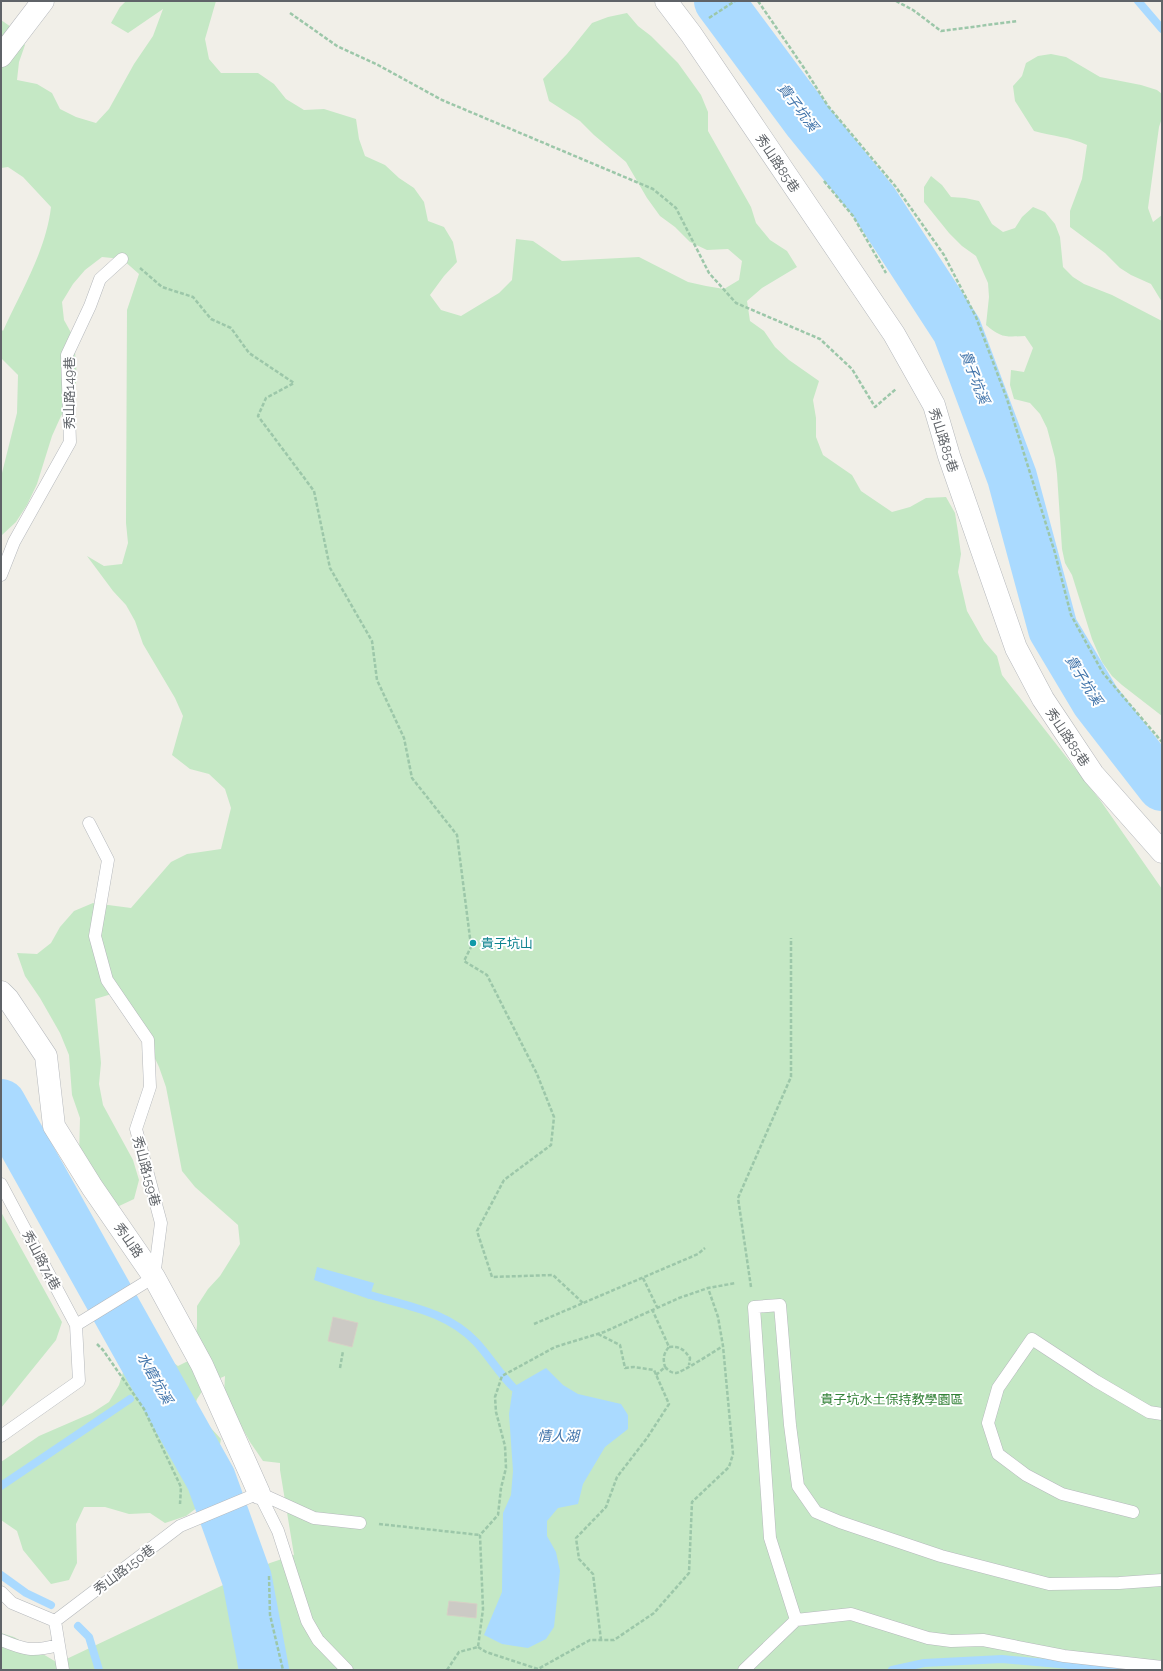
<svg xmlns="http://www.w3.org/2000/svg" width="1163" height="1671" font-family="Raleway,'Noto Sans TC',sans-serif">
<style>
.green{fill:#c5e8c5}
.water{fill:#aadaff}
.lines{fill:none;stroke-linecap:round;stroke-linejoin:round}
.stream{stroke:#aadaff;stroke-width:8}
.river{stroke:#aadaff;stroke-width:50}
.building{fill:#cccac5;stroke:#d6d1c6}
.service-casing{stroke:#b5b8bc;stroke-width:13}
.minor-casing{stroke:#b5b8bc;stroke-width:23}
.path{stroke:#9cc7a9;stroke-width:2.5;stroke-dasharray:4 2;stroke-linecap:butt}
.service{stroke:#fff;stroke-width:12}
.minor{stroke:#fff;stroke-width:22}
.culture-dot{fill:#0f9aa8;stroke:#fff;stroke-width:1.5}
.labels{text-anchor:middle;stroke-width:4;stroke-linejoin:round;paint-order:stroke}
.street-label{font-size:13px;fill:#5f6368;stroke:#fff}
.culture-label{font-size:13px;fill:#0d838f;stroke:#fff;text-anchor:start}
.park-label{font-size:13px;fill:#348238;stroke:#fff}
.water-label{font-size:14px;font-style:italic;fill:#4174aa;stroke:#fff}
</style>
<rect width="100%" height="100%" fill="#f1efe8"/>
<path class="green" d="M126,1H216L205,39L209,59L221,73H258L274,84L286,99L304,110L324,109L356,119L359,139L365,156L385,165L399,178L414,188L424,202L428,221L444,227L453,242L457,262L444,276L430,295L441,310L461,316L499,293L512,280L516,239L533,241L562,261L639,257L688,282L706,286L724,289L739,280L742,261L728,249L707,250L690,242L675,227L660,216L647,198L626,162L594,135L580,121L549,101L543,79L567,54L592,23L608,17L627,13L638,26L651,36L678,63L701,95L708,112V131L751,207L756,223L770,240L787,251L797,267L762,288L747,301L750,321L764,331L775,347L789,360L819,381L813,400L816,418V437L823,455L852,475L861,491L892,512L910,507L926,498L946,497L955,513L958,532L961,554L958,572L967,611L984,641L997,656L1002,675L1100,800L1162,889V1670H1V1633L14,1637L58,1663L270,1563L294,1555L280,1470V1463L263,1461L250,1442L224,1395L225,1376L207,1384L197,1399L191,1418L209,1426L221,1439L218,1456L220,1475L206,1486L202,1504L186,1516L165,1523L150,1513L129,1514L105,1507H84L76,1524L77,1563L69,1580L51,1584L23,1550L17,1531L1,1520V1462L39,1436L92,1413L109,1402L119,1385L132,1344L148,1345L178,1366L194,1358L197,1325V1306L208,1289L220,1276L240,1244L238,1225L195,1187L182,1171L166,1087L159,1067L150,1048L115,993L95,999L101,1063L99,1084L103,1105L133,1160L139,1180L134,1199L117,1207L79,1158L80,1118L72,1095L69,1055L60,1033L40,998L25,976L17,953L37,954L51,943L60,927L74,911L93,903L131,908L171,862L187,854L221,849L231,808L225,789L209,774L190,769L172,755L183,716L175,698L143,644L135,621L126,605L113,591L87,556L104,566L122,564L128,543L126,523L127,310L139,274L122,259L102,257L85,270L73,284L62,302L64,320L74,338L77,379L71,400L61,416L52,436L37,484L27,505L16,522L2,535L1,534V477L17,413L18,375L1,358V329L3,331C21,291 46,251 51,207L23,177L8,167L1,168V20L14,29L25,45L19,62L17,80L37,84L52,93L60,109L76,117L96,123L109,109L134,64L153,36L163,9L128,33L111,23L120,7Z
M1051,54L1066,57L1100,77L1141,85L1157,90L1162,94V118L1159,127L1148,208L1153,222L1162,215V302L1151,284L1131,275L1120,268L1105,253L1070,227V211L1082,179L1087,145C1070,137 1052,136 1034,131L1015,101L1013,86L1022,76L1026,63L1038,56Z
M931,176L942,185L951,197L965,198L979,201L992,224L1003,232L1015,228L1022,217L1033,207L1045,212L1055,224L1060,237L1063,267L1073,277L1084,284L1112,295L1162,321V716L1122,685L1112,676L1102,662L1092,639L1072,575L1065,563L1062,549L1057,474L1055,458L1047,428L1040,414L1030,403L1014,399L1010,385L1011,370L1024,372L1033,348L1025,336C1006,337 1001,338 986,325L989,297L988,283L976,256L962,246L949,233L924,202V187Z
M1,1212L62,1322L56,1340L1,1408Z"/>
<path class="water" d="M317,1267L374,1283L369,1299L314,1280Z
M546,1368L563,1385L578,1394L621,1404L628,1415V1429L605,1447L583,1484L578,1504L558,1508L547,1521V1536L556,1552L560,1571L554,1627L546,1639L528,1648L502,1644L484,1635L502,1592L503,1513L511,1495L513,1471L509,1414L513,1387Z"/>
<g class="lines">
<path class="stream" d="M1138,1L1162,29
M370,1295C408,1306 448,1312 476,1342C489,1356 499,1373 513,1387
M139,1393L156,1382
M1,1486L130,1399
M1,1575L26,1593L51,1605
M78,1626L89,1637L99,1670
M892,1670L924,1663L1002,1659L1126,1670"/>
<path class="river" d="M719,1L808,121L873,201L957,330L1012,477L1053,629L1096,701L1162,786
M1,1104L211,1479L247,1579L264,1670"/>
</g>
<path class="building" d="M333,1317L358,1323L352,1347L328,1341Z
M449,1601L477,1604L476,1618L447,1615Z"/>
<g class="lines">
<g class="service-casing">
<path id="service" d="M1,575L14,542L70,442L67,355L90,306L100,279L122,259
M1,1184L76,1325L154,1277L161,1223L136,1129L150,1087L148,1040L107,980L95,936L108,860L89,823
M1,1436L79,1381L76,1325
M259,1493L278,1531L307,1621L318,1640L347,1670
M1133,1512L1062,1494L1026,1475L998,1454L988,1423L998,1388L1032,1339L1096,1381L1149,1412L1162,1414
M1162,1580L1119,1583L1049,1584L941,1556L840,1522L816,1512L798,1486L790,1425L780,1305L754,1307L770,1538L796,1620L851,1614L928,1638L951,1641L983,1640L1064,1656L1162,1667
M1,1592L12,1603L55,1621L63,1670
M55,1621L180,1526L259,1493L314,1518L360,1523
M1,1640C25,1650 32,1652 58,1645
M744,1670L796,1620"/>
</g>
<g class="minor-casing">
<path id="minor" d="M666,1L691,34L894,334L934,405L949,456L1016,648L1043,699L1093,774L1162,852
M1,56L43,1
M1,992L8,999L46,1056L54,1126L92,1187L154,1277L202,1365L259,1493"/>
</g>
<path class="path" d="M758,1L804,68L828,106L896,187L944,255L976,317L1007,399L1055,553L1071,615L1103,673L1162,742
M896,1L913,10L941,31L1018,21
M290,13L337,46L378,65L442,100L653,189L676,208L709,273L736,303L820,339L852,369L875,407L896,389
M709,18L735,1
M824,181L853,216L886,273
M140,268L162,287L193,297L211,319L231,328L249,353L294,383L266,398L258,416L314,491L330,568L372,641L377,680L404,738L412,778L457,835L470,938L473,943L464,961L487,975L537,1074L554,1117L551,1145L504,1180L477,1231L492,1277L553,1275L583,1303
M643,1278L657,1307
M751,1287L738,1198L791,1077V938
M652,1309L669,1347C663,1354 663,1359 665,1367
M534,1324L698,1254L705,1248
M598,1334L620,1345L625,1368L634,1367L654,1370L669,1404L647,1438L617,1477L606,1507L576,1538L579,1559L593,1574L601,1640
M97,1344L103,1350L144,1409L181,1487L180,1504
M669,1347C679,1346 684,1349 690,1358L689,1365
M340,1368L343,1351
M656,1375L665,1367C668,1370 671,1373 676,1373C681,1373 715,1351 723,1346
M379,1524L480,1535
M269,1576L270,1615L283,1670
M478,1647L486,1652L538,1669L590,1640H614L654,1613L689,1573L692,1502L729,1467L733,1454L723,1346L718,1317L708,1288
M447,1670L459,1652L478,1647L483,1609L480,1535L498,1515L501,1488L506,1468L505,1446L496,1412L495,1397L502,1376L555,1347L604,1332L679,1298L708,1288L736,1283"/>
<use href="#service" class="service"/>
<use href="#minor" class="minor"/>
</g>
<circle class="culture-dot" cx="473" cy="943" r="4"/>
<g class="labels">
<g class="street-label">
<text transform="translate(778 163) rotate(56)" y="5">秀山路85巷</text>
<text transform="translate(69 393) rotate(-90)" y="5">秀山路149巷</text>
<text transform="translate(944 440) rotate(72)" y="5">秀山路85巷</text>
<text transform="translate(1068 737) rotate(56)" y="5">秀山路85巷</text>
<text transform="translate(147 1171) rotate(75)" y="5">秀山路159巷</text>
<text transform="translate(129 1240) rotate(55)" y="5">秀山路</text>
<text transform="translate(42 1260) rotate(62)" y="5">秀山路74巷</text>
<text transform="translate(124 1569) rotate(-37)" y="5">秀山路150巷</text>
</g>
<g class="culture-label">
<text x="481" y="948">貴子坑山</text>
</g>
<g class="park-label">
<text x="892" y="1404">貴子坑水土保持教學園區</text>
</g>
<g class="water-label">
<text transform="translate(798 107) rotate(53)" y="5">貴子坑溪</text>
<text transform="translate(975 377) rotate(69)" y="5">貴子坑溪</text>
<text transform="translate(1084 680) rotate(58)" y="5">貴子坑溪</text>
<text transform="translate(155 1378) rotate(61)" y="5">水磨坑溪</text>
<text x="558" y="1441">情人湖</text>
</g>
</g>
<rect width="1163" height="1671" fill="none" stroke="#5f6368" stroke-width="4"/>
</svg>
